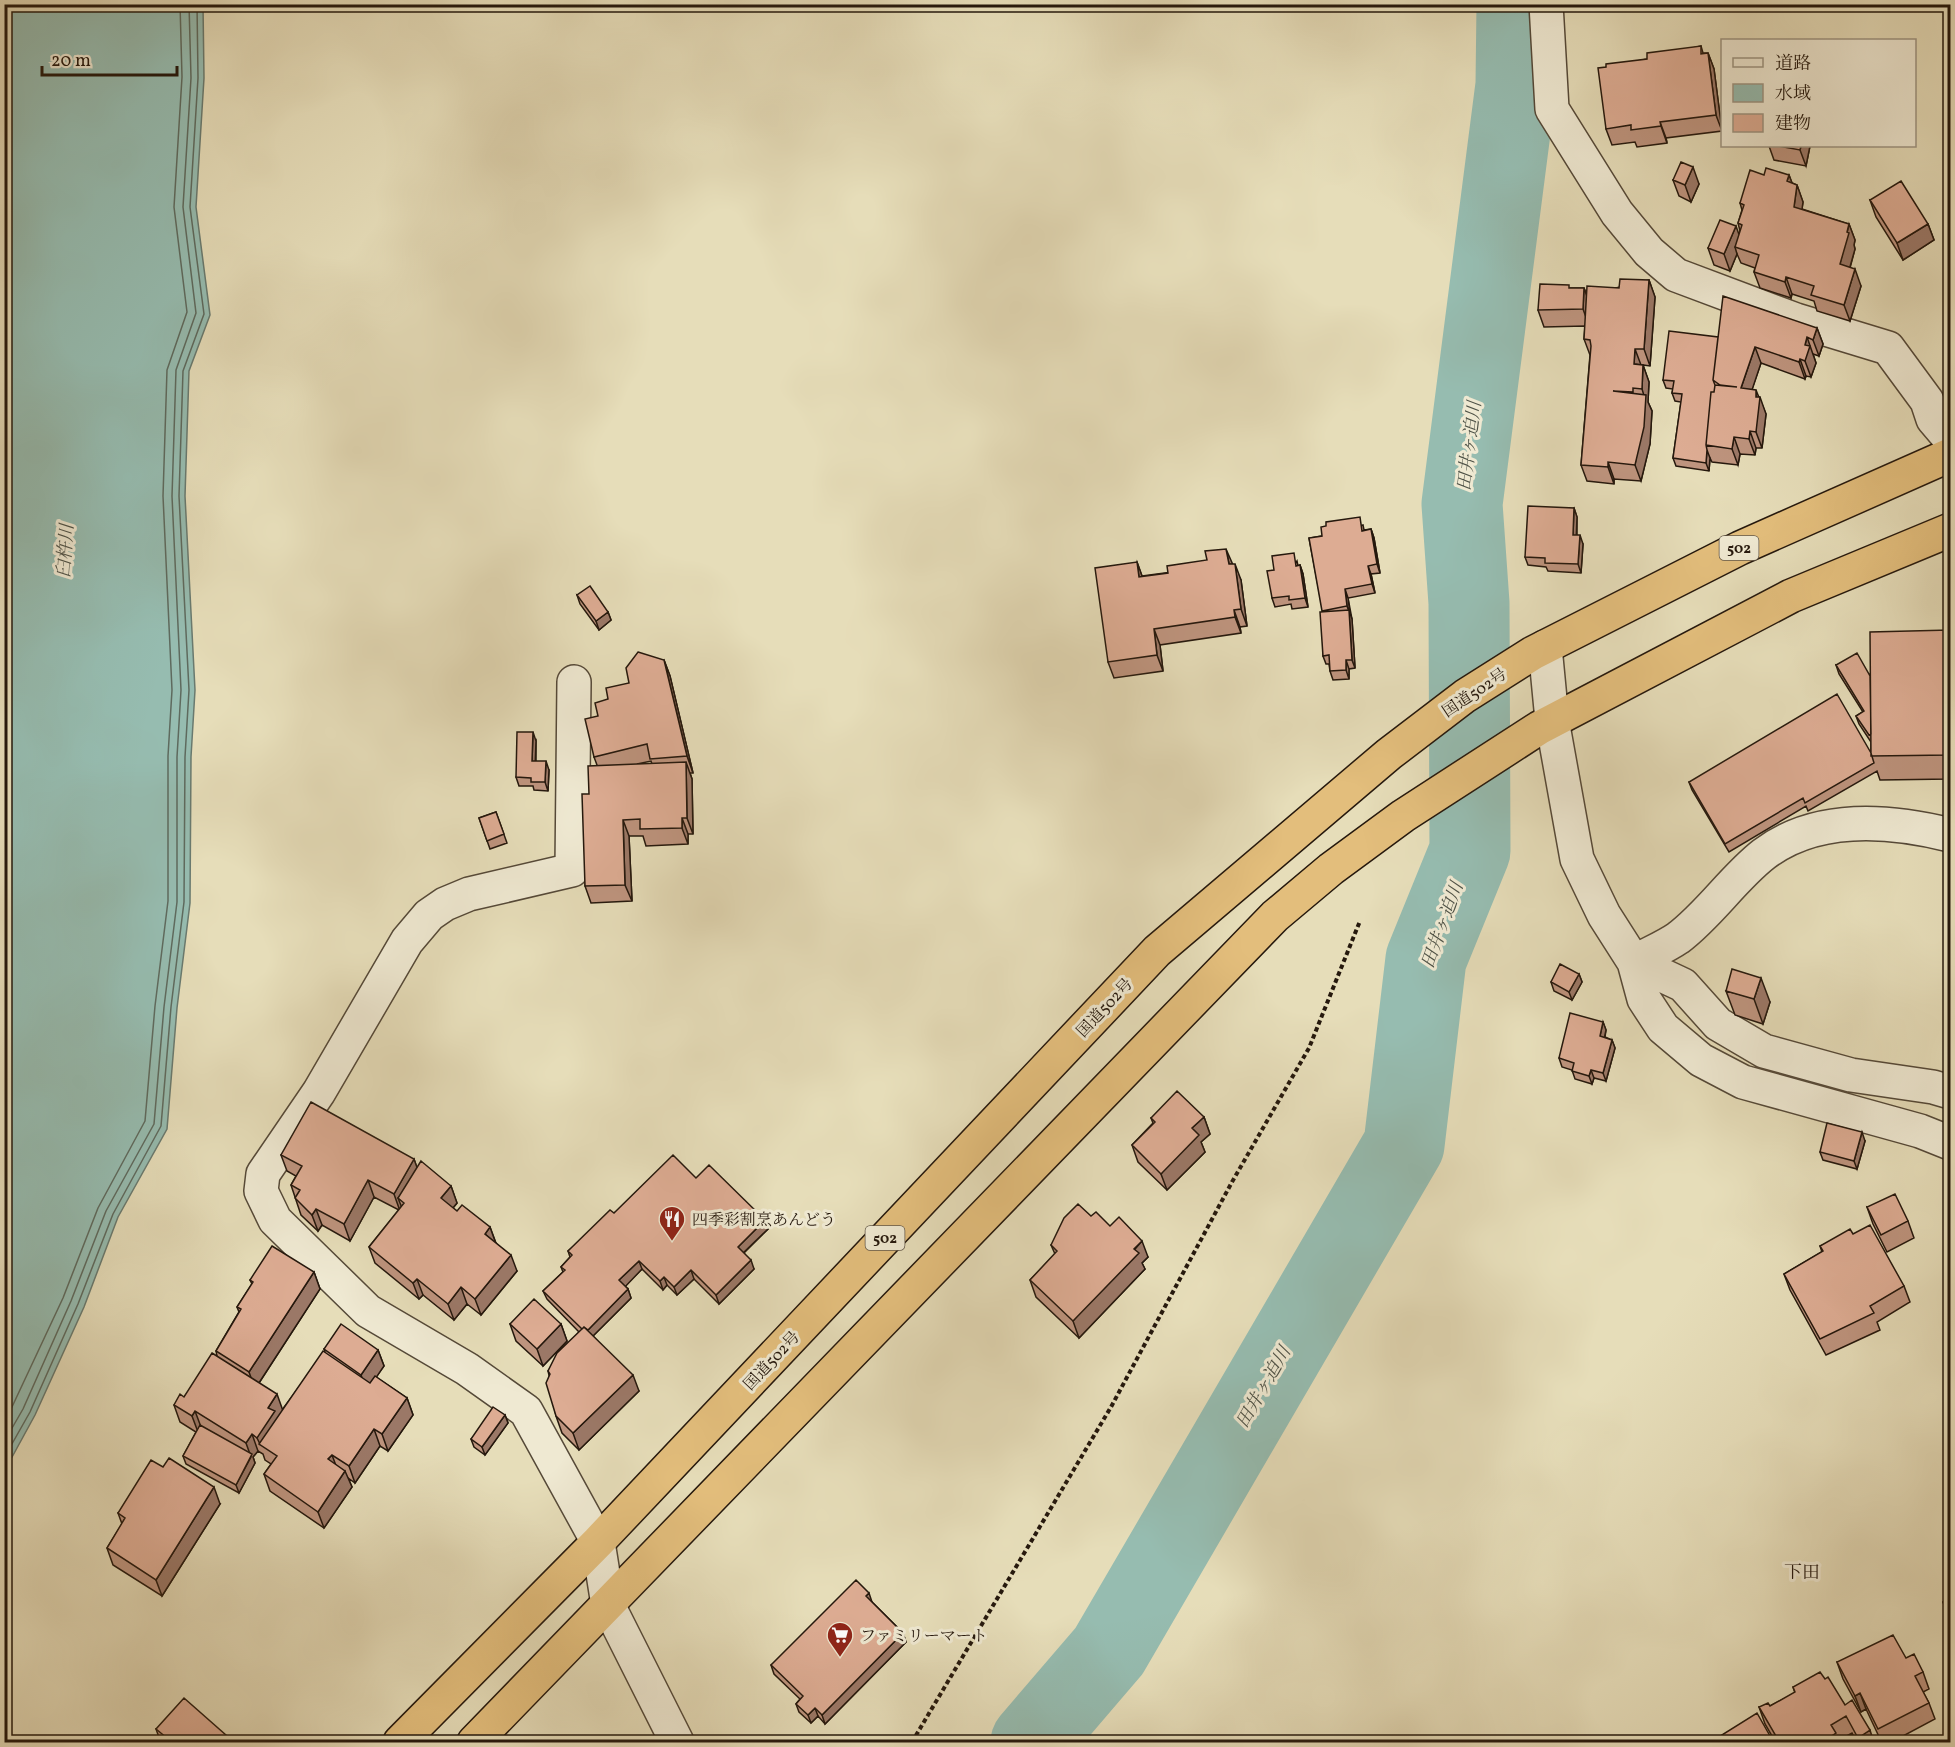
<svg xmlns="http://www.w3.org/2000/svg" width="1955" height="1747" font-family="Vollkorn,'Noto Serif JP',serif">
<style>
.water{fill:#96bcb0;stroke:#697a6f;stroke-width:1.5}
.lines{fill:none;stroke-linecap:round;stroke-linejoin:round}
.shore{stroke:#5e6a5e;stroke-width:1.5}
.river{stroke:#96bcb0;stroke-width:81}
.minor-casing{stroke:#554938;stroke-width:36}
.trunk-casing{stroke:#25180d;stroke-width:36}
.path{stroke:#25180d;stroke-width:4;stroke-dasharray:4.5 3;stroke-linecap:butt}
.minor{stroke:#efe9d2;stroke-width:33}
.trunk{stroke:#e3be7c;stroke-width:33}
.wall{fill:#be947e;stroke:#25180d;stroke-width:1.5;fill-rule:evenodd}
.shaded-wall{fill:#9b7867;stroke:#25180d;stroke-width:1.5}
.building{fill:#ddac93;stroke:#25180d;stroke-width:1.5}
.labels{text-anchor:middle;stroke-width:6;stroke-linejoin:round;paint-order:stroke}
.shield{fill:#efe9d2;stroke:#625748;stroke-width:1.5}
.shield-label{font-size:15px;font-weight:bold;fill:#25180d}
.street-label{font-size:16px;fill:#25180d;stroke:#efe9d2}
.poi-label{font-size:16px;fill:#25180d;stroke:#efe9d2;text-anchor:start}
.water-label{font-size:18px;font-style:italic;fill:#4d5146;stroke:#efe9d2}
.neighbourhood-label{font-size:18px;fill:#25180d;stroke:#efe9d2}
</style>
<rect width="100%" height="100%" fill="#e6ddb9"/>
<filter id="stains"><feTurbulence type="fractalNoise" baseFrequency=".00333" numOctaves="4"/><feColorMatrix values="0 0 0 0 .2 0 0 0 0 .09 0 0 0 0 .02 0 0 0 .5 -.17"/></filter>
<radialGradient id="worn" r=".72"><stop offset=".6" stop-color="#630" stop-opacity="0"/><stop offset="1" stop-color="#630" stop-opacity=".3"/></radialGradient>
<path class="water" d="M5,4L203,5L204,78L196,207L210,315L189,371L185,496L195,690L191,757L190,903L177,1008L167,1129L118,1217L84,1307L35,1415L5,1470Z"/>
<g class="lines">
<path class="shore" d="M4,1424L63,1298L98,1208L145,1121L155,1006L168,901V756L172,690L163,496L167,370L187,312L174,207L182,77L180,4
M4,1442L23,1409L71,1301L106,1211L154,1124L164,1007L177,902V757L181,690L172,496L176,370L196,313L183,207L191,78L189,4
M4,1458L30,1412L78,1304L113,1214L161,1126L171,1007L184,902L185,757L189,690L179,496L183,371L204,314L190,207L198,78L197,4"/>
<path class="river" d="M1031,1742L1109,1651L1404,1145L1426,959L1470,851L1469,603L1462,504L1516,85L1517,4"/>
<g class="minor-casing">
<path id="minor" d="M1546,4L1552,109L1617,213L1649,252L1676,275L1796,320L1888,348L1927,401L1933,419L1950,439
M1545,647L1552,720L1577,859L1604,915L1634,962L1644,999L1663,1028L1701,1060L1743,1082L1920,1131L1950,1143
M574,682L572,870L469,894L445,904L429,915L407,941L319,1092L263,1174L261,1191L275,1220L368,1311L467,1369L526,1411L598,1542L608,1605L677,1742
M1634,962C1648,954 1665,947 1678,938C1710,914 1733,878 1764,854C1817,814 1890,820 1950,835
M1634,962L1683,985L1718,1024L1764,1051L1851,1075L1933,1087L1950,1092"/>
</g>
<g class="trunk-casing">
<path id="trunk" d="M400,1742L598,1542L1157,951L1389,754L1465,696L1533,653L1740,548L1950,455
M474,1742L1275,916L1331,869L1403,816L1539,728L1791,596L1950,530"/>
</g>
<path class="path" d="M912,1742L1111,1407L1232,1182L1309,1048L1360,921"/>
<use href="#minor" class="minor"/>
<use href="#trunk" class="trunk"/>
</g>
<path class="wall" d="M1701,46L1703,53H1708L1714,69L1722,131L1666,138L1667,143L1637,147L1635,142L1612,145L1606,129V67L1647,59Z
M1769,146H1810L1806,166L1774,160Z
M1764,175H1789L1792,183L1797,185L1803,202L1802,209L1849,224L1855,240L1854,245L1855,249L1850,268L1861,286L1850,321L1817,311L1814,301L1792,294L1791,298L1760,288L1754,272L1755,268L1741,263L1737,254L1730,271L1714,265L1708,248L1739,235L1740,231L1738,223L1742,210L1740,203Z
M1673,180L1699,184L1691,202L1679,196Z
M1870,200L1928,224L1934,240L1903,260L1876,217Z
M1649,280L1655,297L1650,366L1643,365L1649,382L1648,402L1652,411L1650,444L1641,481L1614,479V484L1587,481L1581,465L1590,355L1584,339L1585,326L1544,327L1538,310L1570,288H1584L1587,295Z
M1817,328L1823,344L1819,356L1813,354L1816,363L1811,377L1806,376L1805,379L1761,363L1752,389L1759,397L1766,414L1762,448H1756L1755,455L1740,454L1738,465L1712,462L1710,458L1709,471L1676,466L1673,458L1681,402L1675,401L1672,393L1673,389L1666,388L1663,380L1718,337Z
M1574,508L1577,517V535L1583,544L1581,573L1548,571L1546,567L1528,565L1525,557Z
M1363,525L1364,530L1371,529L1374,538L1380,573L1371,574L1375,593L1348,598L1352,619L1355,668L1349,669V679L1333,680L1330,671L1329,664H1326L1323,656V612L1309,538L1322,536Z
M1297,561L1298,566L1300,565L1303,574L1308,607L1292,609L1291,604L1275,607L1272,598Z
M1137,562L1142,576L1232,564L1241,580L1247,626L1240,627L1241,633L1160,645L1163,671L1114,678L1108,662Z
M577,595L608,612L611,620L599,630L580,604Z
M1950,630V779L1880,780L1877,771L1808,811L1806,806L1729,852L1692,790L1689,782L1871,753V742L1859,724L1856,716L1863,712L1839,674L1836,665L1870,676Z
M664,660L670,676L693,773H690L692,779L693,834H688V844L646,846L643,836H629L632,901L591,903L585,886L597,765L594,757L598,716L608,699L629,683ZM651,761L652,764H637Z
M536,741V761L549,770L548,791L534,790L533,786H519L516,777Z
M496,812L507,843L490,849L479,818Z
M1579,974L1582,982L1572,1000L1554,991L1551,982Z
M1726,991L1770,1002L1763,1024L1735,1015Z
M1603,1022L1606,1030L1605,1037L1612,1040L1615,1048L1606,1081L1594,1078L1592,1084L1575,1079L1572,1070L1562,1067L1559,1058Z
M1204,1117L1210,1134L1201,1142L1205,1152L1167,1190L1138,1162L1132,1145L1153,1123L1151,1118Z
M1865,1141L1857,1169L1823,1160L1820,1152Z
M281,1155L414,1159L417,1168L451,1186L457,1203L453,1208L457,1211L490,1227L496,1243L517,1271L481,1315L467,1304L454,1320L423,1295L419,1299L375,1263L369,1247L399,1210L374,1197L350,1241L322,1225L318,1231L301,1215L291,1185L296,1176L287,1171Z
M696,1178L768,1229L744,1253L754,1269L719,1304L694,1279L677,1295L667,1285L663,1290L642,1269L625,1286L628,1289L631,1298L593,1336L639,1391L579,1450L562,1433L556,1416L549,1375L548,1371L579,1332L547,1299L543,1291L563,1272L561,1267L570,1257L568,1251L614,1213Z
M1867,1207L1908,1221L1914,1238L1887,1252L1873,1224Z
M1110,1226L1148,1257L1142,1263L1145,1269L1079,1338L1036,1297L1030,1280L1055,1254L1051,1245Z
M1853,1234L1904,1286L1910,1302L1877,1322L1880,1330L1826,1355L1790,1290L1784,1274L1822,1252L1820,1246Z
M314,1272L320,1289L259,1383L282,1410L325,1352L324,1349L378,1350L384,1366L376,1377L407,1398L413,1415L388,1451L380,1446L355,1483L348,1478L352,1487L324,1528L270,1491L264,1474L271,1464L265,1460L263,1454L258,1451L253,1457L255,1463L239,1493L186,1464L183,1456L196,1432L180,1422L174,1405L184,1397L217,1356L216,1351L239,1312L237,1307L252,1284L250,1280Z
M510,1324H561L567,1341L543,1366L516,1341Z
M505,1415L508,1423L485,1455L474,1447L471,1439Z
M220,1504L162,1596L113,1565L107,1548L122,1524L118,1513Z
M1950,1598V1621L1943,1602Z
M872,1602L903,1633L906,1642L825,1724L818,1716L811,1723L799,1712L796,1704L800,1699L774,1674L771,1665Z
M1906,1658L1923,1672L1929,1689L1923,1692L1929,1703L1935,1719L1890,1743H1882L1866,1709L1861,1712L1843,1679L1837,1662Z
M1825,1679L1845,1705L1874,1743H1857L1852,1733L1839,1740L1840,1743H1776L1765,1724L1759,1707L1770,1706L1795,1693L1793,1687Z
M156,1729L235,1743H161Z"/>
<path class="shaded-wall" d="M1708,53L1714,69L1722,131L1716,115Z
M1660,122L1666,138L1667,143L1661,126Z
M1801,146H1810L1806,166L1800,150Z
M1693,167L1699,184L1691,202L1685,185Z
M1789,175L1795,191L1787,181Z
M1797,185L1803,202L1800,223L1794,207Z
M1849,224L1855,240L1854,245L1855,249L1846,281L1840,264Z
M1928,224L1934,240L1903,260L1897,243Z
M1736,226L1742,243L1735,247L1737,254L1730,271L1724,254Z
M1855,269L1861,286L1850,321L1844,305Z
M1786,277L1792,294L1791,298L1785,282Z
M1649,280L1655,297L1650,366L1644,349Z
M1584,288L1590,305L1589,326L1583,309Z
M1817,328L1823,344L1819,356L1813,340Z
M1807,337L1816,363L1811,377L1805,361V345Z
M1755,347L1761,363L1747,405L1741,388Z
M1635,349L1641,365L1634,364Z
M1800,359L1806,376L1805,379L1799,362Z
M1643,365L1649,382L1648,402L1652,411L1650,444L1641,481L1635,465L1645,399L1642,389Z
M1756,390L1760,400V397L1766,414L1762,448L1756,432Z
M1750,431L1756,448L1755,455L1749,439Z
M1734,437L1740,454L1738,465L1732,449Z
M1707,450L1710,458L1709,471L1706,463Z
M1608,462L1614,479V484L1608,467Z
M1574,508L1577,517L1576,544L1573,535Z
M1371,529L1374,538L1380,573L1377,564Z
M1580,535L1583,544L1581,573L1578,564Z
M1226,549L1233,565L1229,564Z
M1137,562L1143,579L1139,577Z
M1235,564L1241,580L1247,626L1241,609Z
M1300,565L1303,574L1308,607L1305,598Z
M1368,566L1371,574L1375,593L1372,584Z
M1345,589L1348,598L1350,614L1347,606Z
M1234,610L1240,627L1241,633L1235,617Z
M1349,610L1352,619L1355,668L1352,660Z
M608,612L611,620L599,630L596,621Z
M1154,629L1160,645L1163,671L1157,655Z
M664,660L670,676L693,773L687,756Z
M1346,660L1349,669V679L1346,670Z
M533,732L536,741L535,769L532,761Z
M546,761L549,770L548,791L545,782Z
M686,762L692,779L693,834L687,818Z
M682,818L688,834V844L682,828Z
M623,820L629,836L632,901L625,885Z
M1579,974L1582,982L1572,1000L1569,992Z
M1761,978L1770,1002L1763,1024L1754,999Z
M1603,1022L1606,1030L1603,1044L1600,1036Z
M1612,1040L1615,1048L1606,1081L1603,1073Z
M1591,1070L1594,1078L1592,1084L1589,1076Z
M1204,1117L1210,1134L1201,1142L1205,1152L1167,1190L1161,1174L1192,1128Z
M1862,1132L1865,1141L1857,1169L1854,1161Z
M414,1159L420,1176L398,1198L402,1208L400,1211L394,1194Z
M368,1180L374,1197L350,1241L344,1224Z
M451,1186L457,1203L447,1215L441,1198Z
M316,1209L322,1225L318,1231L312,1215Z
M765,1220L768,1229L741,1255L738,1247Z
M490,1227L496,1244L485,1234Z
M1142,1241L1148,1257L1142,1263L1145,1269L1079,1338L1073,1321Z
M511,1255L517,1271L481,1315L475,1299Z
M751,1260L754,1269L719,1304L716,1295Z
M639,1261L642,1269L623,1289L619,1280Z
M691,1270L694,1279L677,1295L674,1287Z
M314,1272L320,1289L255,1389L249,1372Z
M664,1277L667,1285L663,1290L660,1281Z
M417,1279L423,1295L419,1299L413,1283Z
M461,1287L467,1304L454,1320L448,1304Z
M628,1289L631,1298L588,1341L585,1333Z
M561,1324L567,1341L543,1366L537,1349Z
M378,1350L384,1366L367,1391L361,1375Z
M633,1375L639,1391L579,1450L573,1433Z
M277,1394L283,1411L260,1444L257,1438L268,1408Z
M407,1398L413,1415L388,1451L382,1434Z
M195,1411L201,1427L198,1432L192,1416Z
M505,1415L508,1423L485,1455L482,1447Z
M374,1429L380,1446L355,1483L349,1466Z
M252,1434L258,1451L253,1457L255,1463L239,1493L236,1485L251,1457L246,1443Z
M332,1455L338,1471L328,1459Z
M345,1471L352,1487L324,1528L318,1512Z
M214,1487L220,1504L162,1596L156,1580Z
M869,1593L872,1602L869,1605L866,1596Z
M903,1633L906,1642L825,1724L822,1715Z
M1860,1693L1866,1709L1861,1712L1855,1696Z
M815,1708L818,1716L811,1723L808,1715Z
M1870,1730L1874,1743H1860L1858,1738Z"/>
<path class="building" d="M1701,46V54L1708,53L1716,115L1660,122L1661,126L1631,130V125L1606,129L1598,68L1606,67V64L1647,59V53Z
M1778,146H1801L1800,150Z
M1681,162L1693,167L1685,185L1673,180Z
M1766,168L1789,175L1787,181L1797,185L1794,207L1849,224L1847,232L1849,233L1840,264L1855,269L1844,305L1811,295L1814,286L1786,277L1785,282L1754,272L1759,255L1735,247L1742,225L1738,223L1744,205L1740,203L1750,170L1764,175Z
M1901,181L1928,224L1897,243L1870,200Z
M1720,220L1736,226L1724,254L1708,248Z
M1620,279L1649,280L1644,349H1635L1634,364L1643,365L1642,389L1633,388V392L1613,391L1646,395L1644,427L1635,465L1608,462V467L1581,465L1591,346L1590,340L1584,339L1587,286L1619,288Z
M1540,284L1569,285V288H1584L1583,309L1538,310Z
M1723,296L1817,328L1813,340L1807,337L1805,345L1810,346L1805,361L1800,359L1799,362L1755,347L1741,388L1756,390V397H1760L1756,432L1750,431L1749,439L1734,437L1732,449L1706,445L1711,392H1714L1715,385L1737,387L1720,385L1713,380Z
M1669,331L1718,337L1713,380L1715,385L1714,392H1711L1706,445L1707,450L1706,463L1673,458L1682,394L1672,393L1674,381L1663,380Z
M1528,506L1574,508L1573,535H1580L1578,564L1545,563V558L1525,557Z
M1360,517L1362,531L1371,529L1377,564L1368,566L1372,584L1345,589L1347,606L1322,611L1309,538L1322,536L1321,527L1326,526V522Z
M1226,549L1229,564H1235L1241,609L1234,610L1235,617L1154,629L1157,655L1108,662L1095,568L1137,562L1139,577L1168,573L1167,566L1207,560L1205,551Z
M1294,553L1296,566L1300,565L1305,598L1289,600V596L1272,598L1267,571L1274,570L1272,556Z
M590,586L608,612L596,621L577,595Z
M1349,610L1352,660H1346V670L1330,671L1329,655L1323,656L1320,612Z
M1950,630V755L1871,756L1870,632Z
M638,652L664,660L687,756L650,759L647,744L594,757L585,719L598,716L595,703L608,699L606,688L629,683L626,668Z
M1857,653L1870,676L1871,734L1869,735L1856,716L1864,711L1836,665Z
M1837,694L1871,753L1874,763L1805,803L1803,798L1725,844L1689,782Z
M517,732H533L532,761H546L545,782H531V778L516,777Z
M686,762L687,818H682V828L640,829V819L623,820L625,885L585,886L582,794H589L588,766Z
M496,812L504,834L487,841L479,818Z
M1560,964L1579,974L1569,992L1551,982Z
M1732,969L1761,978L1754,999L1726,991Z
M1570,1013L1603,1022L1600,1036L1612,1040L1603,1073L1591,1070L1589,1076L1572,1071L1574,1063L1559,1058Z
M1177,1091L1204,1117L1192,1128L1199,1135L1161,1174L1132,1145L1155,1122L1151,1118Z
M311,1102L414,1159L394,1194L368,1180L344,1224L316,1209L312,1215L295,1198L300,1190L291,1185L302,1166L281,1155Z
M1827,1123L1862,1132L1854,1161L1820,1152Z
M673,1155L696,1178L709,1165L765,1220L738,1247L751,1260L716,1295L691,1270L674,1287L664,1277L660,1281L639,1261L619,1280L628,1289L588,1330L584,1327L582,1329L543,1291L565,1270L561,1267L572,1255L568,1251L610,1210L614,1213Z
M421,1161L451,1186L441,1198L457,1211L462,1205L490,1227L485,1234L511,1255L475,1299L461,1287L448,1304L417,1279L413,1283L369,1247L404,1203L398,1198Z
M1895,1194L1908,1221L1881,1235L1867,1207Z
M1078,1204L1091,1216L1096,1212L1110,1226L1119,1217L1142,1241L1134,1249L1139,1253L1073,1321L1030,1280L1057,1251L1051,1245L1064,1218Z
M1870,1225L1904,1286L1870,1306L1874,1313L1820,1339L1784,1274L1823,1251L1820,1246L1850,1229L1853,1234Z
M272,1246L314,1272L249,1372L216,1351L241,1309L237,1307L253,1282L250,1280Z
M534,1299L561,1324L537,1349L510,1324Z
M341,1324L378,1350L361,1375L324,1349Z
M584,1327L633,1375L573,1433L556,1416L546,1383L550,1374L548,1371L557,1353Z
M323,1351L370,1383L375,1376L407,1398L382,1434L374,1429L349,1466L332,1455L328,1459L345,1471L318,1512L264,1474L277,1456L259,1444Z
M212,1353L277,1394L268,1408L275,1411L257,1438L252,1434L246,1443L195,1411L192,1416L174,1405L180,1394L184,1397Z
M493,1407L505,1415L482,1447L471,1439Z
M200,1425L252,1454L236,1485L183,1456Z
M169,1458L214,1487L156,1580L107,1548L125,1518L118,1513L151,1460L163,1467Z
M856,1580L869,1593L866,1596L903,1633L822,1715L815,1708L808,1715L796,1704L803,1696L771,1665Z
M1950,1598V1615L1943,1602Z
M1893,1635L1906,1658L1914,1654L1923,1672L1915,1676L1929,1703L1878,1729L1860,1693L1855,1696L1837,1662Z
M1820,1672L1825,1679L1828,1677L1845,1705L1852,1700L1870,1730L1858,1738L1846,1716L1831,1725L1836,1733L1821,1743H1780L1759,1707L1768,1703L1770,1706L1795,1692L1793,1687Z
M184,1698L235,1743H163L167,1738L156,1729Z
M1757,1713L1774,1743H1709Z"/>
<defs>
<g id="restaurant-pin" transform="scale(1.35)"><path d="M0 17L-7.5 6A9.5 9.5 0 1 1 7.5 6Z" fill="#8f2418" stroke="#efe9d2"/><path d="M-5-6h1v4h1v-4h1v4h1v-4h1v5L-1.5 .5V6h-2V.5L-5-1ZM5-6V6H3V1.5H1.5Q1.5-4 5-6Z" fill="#fff"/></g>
<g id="supermarket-pin" transform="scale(1.35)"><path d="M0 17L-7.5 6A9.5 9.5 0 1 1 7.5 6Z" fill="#8f2418" stroke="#efe9d2"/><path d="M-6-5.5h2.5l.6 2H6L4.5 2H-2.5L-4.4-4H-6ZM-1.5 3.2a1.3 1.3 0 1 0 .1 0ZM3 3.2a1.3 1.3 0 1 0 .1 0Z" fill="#fff"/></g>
</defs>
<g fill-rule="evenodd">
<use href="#restaurant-pin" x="672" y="1219"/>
<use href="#supermarket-pin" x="840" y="1635"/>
</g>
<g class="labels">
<g class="shield">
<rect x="1719.5" y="536" width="39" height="24" rx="4.5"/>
<rect x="865.5" y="1226" width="39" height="24" rx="4.5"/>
</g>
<g class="shield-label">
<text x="1739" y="553">502</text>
<text x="885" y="1243">502</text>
</g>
<g class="street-label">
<text transform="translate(1474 692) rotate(-34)" y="6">国道502号</text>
<text transform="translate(1104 1007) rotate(-47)" y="6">国道502号</text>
<text transform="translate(771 1360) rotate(-47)" y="6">国道502号</text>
</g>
<g class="poi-label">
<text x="692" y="1225">四季彩割烹あんどう</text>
<text x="860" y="1641">ファミリーマート</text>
</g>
<g class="water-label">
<text transform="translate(1469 446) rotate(-83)" y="6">田井ヶ迫川</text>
<text transform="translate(65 551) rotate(-86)" y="6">臼杵川</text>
<text transform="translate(1442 925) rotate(-70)" y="6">田井ヶ迫川</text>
<text transform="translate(1263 1387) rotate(-60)" y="6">田井ヶ迫川</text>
</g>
<g class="neighbourhood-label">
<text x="1802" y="1578">下田</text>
</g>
</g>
<rect width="1955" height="1747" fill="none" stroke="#e6ddb9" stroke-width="24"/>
<rect x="6" y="6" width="1943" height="1735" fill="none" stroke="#25180d" stroke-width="3"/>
<rect x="12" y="12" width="1931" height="1723" fill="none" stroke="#25180d" stroke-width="1.5"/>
<rect x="1721" y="39" width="195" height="108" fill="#efe9d2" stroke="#9e9583" stroke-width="1.5"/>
<rect x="1733" y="58" width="30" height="9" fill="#efe9d2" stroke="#9e9583" stroke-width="1.5"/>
<text x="1775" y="69" font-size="18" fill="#25180d">道路</text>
<rect x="1733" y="84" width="30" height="18" fill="#96bcb0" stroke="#9e9583" stroke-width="1.5"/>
<text x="1775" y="99" font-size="18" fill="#25180d">水域</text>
<rect x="1733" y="114" width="30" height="18" fill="#ddac93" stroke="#9e9583" stroke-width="1.5"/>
<text x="1775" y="129" font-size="18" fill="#25180d">建物</text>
<path d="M42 66v9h135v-9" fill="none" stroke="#25180d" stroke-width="3"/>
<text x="51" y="66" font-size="18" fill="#25180d" stroke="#efe9d2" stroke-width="4.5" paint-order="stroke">20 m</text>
<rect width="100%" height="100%" filter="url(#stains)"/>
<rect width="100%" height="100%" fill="url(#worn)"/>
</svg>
